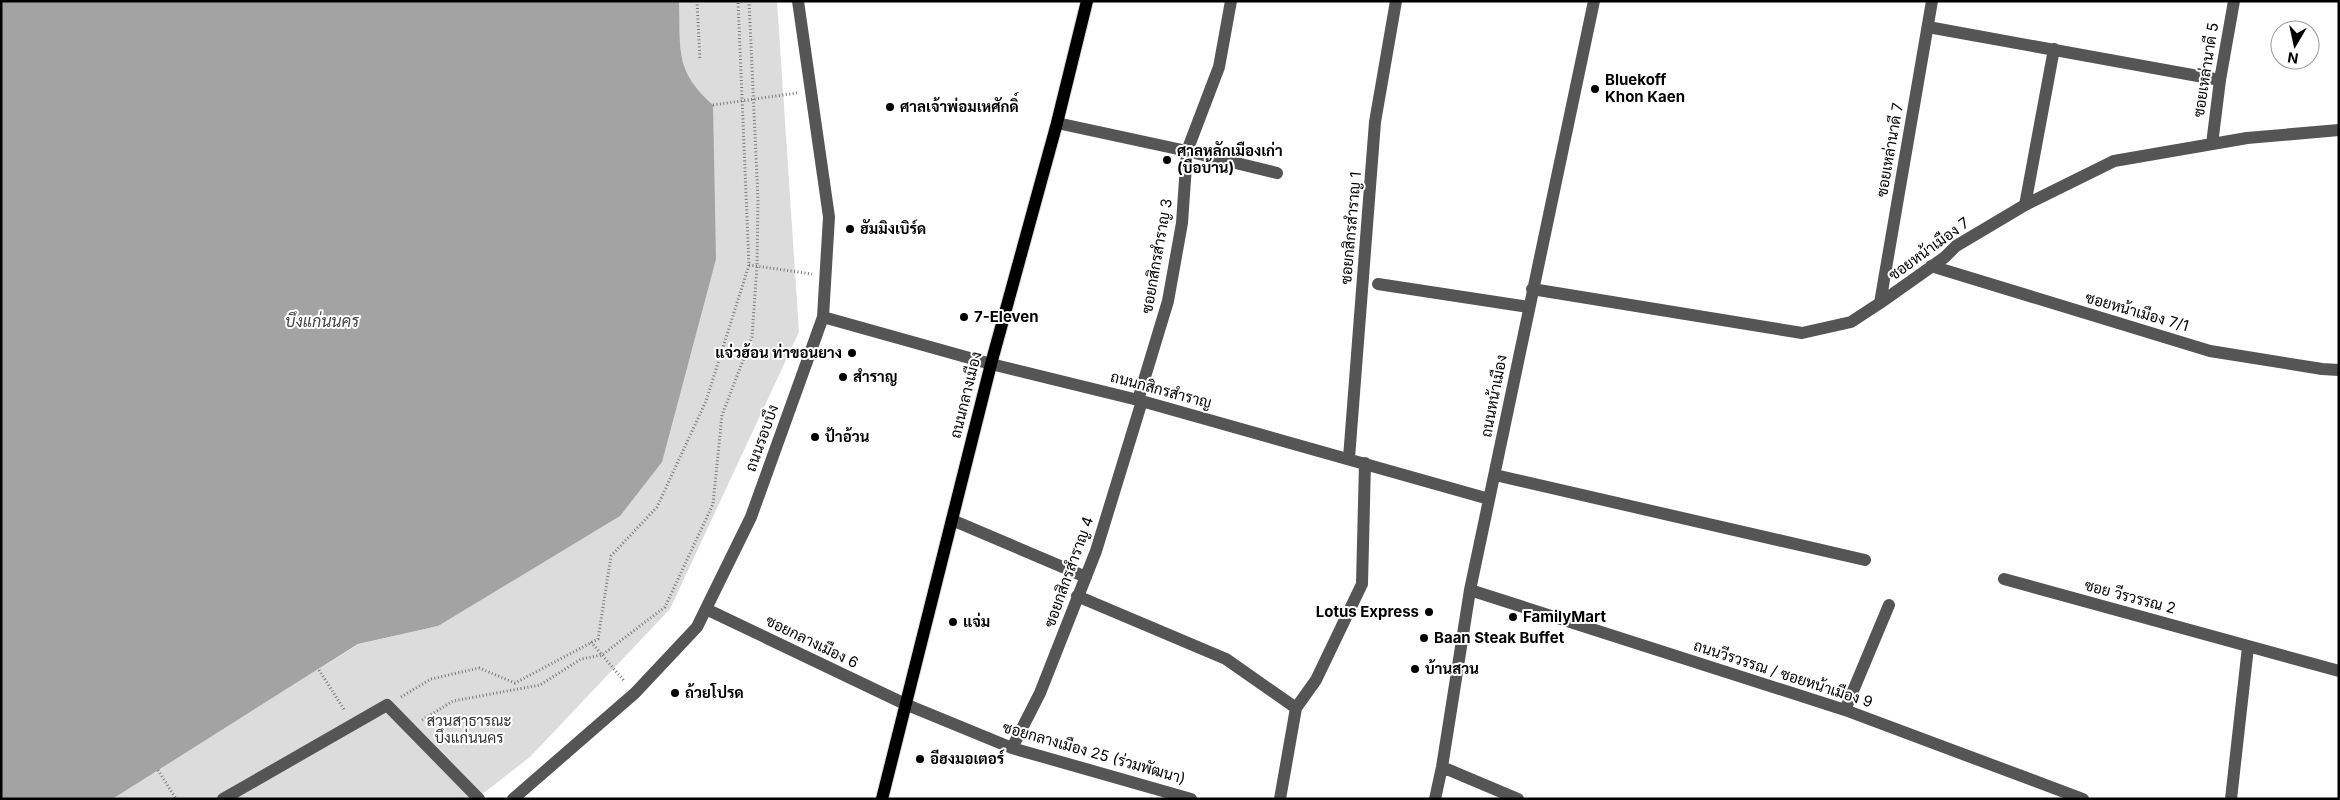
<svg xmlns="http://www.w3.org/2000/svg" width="2340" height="800" font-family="Inter,Sarabun,sans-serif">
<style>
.green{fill:#dcdcdc}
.water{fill:#a3a3a3}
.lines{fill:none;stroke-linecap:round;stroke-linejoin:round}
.major-casing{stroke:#dbdbdb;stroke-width:14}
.path{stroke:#777;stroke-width:3;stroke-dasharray:1 2.5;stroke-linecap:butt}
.minor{stroke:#555;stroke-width:12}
.major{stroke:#000;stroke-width:12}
.poi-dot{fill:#000;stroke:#fff;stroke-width:2}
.labels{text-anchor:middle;stroke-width:4;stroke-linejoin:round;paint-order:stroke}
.street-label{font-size:15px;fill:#000;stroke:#fff}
.poi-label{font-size:15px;font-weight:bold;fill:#000;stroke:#fff;text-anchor:start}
.park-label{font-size:15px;fill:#333;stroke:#fff}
.water-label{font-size:16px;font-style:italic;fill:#444;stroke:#fff}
</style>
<rect width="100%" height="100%" fill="#fff"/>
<path class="green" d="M679,1H777L799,332L670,609L530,757L476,799H110L359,644L438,626L713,106C674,70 681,50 679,1Z"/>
<path class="water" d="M1,1H679C681,50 674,70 713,105L716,259L662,462L620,516L438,626L358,644L117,796L110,799H1Z"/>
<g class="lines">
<g class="major-casing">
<path id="major" d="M882,799L991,364L1057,123L1087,1"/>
</g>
<path class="path" d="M697,1L700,60
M713,105L797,93
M749,265L812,274
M591,642L625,682
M319,670L345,711
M401,697L431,679L479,668L515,683L598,639L611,556L657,507L706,401L749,265L738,1
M422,720L453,701L540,685L581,659L602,655L665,607L713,504L722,415L752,337L757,266L758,200L749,1
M158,770L176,799"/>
<path class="minor" d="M1928,27L2220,80
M1057,123L1187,151L1277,173
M2212,144L2220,80L2234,1
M2025,205L2054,49
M1931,266L2210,351L2322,369L2339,370
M1378,284L1528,307
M1532,289L1802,333L1851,322L1880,303L1945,257L1956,246L2025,205L2114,161L2247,138L2339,130
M1880,303L1932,1
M823,317L991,364L1138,400L1489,499
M1138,400L1168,301L1182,223L1187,151L1219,67L1231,1
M1349,458L1375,122L1396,1
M1495,475L1865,560
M952,520L1086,577
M2004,579L2339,671
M1470,590L1845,710L2083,799
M1077,596L1226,659L1296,708
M706,609L905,704L1012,748L1191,799
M1845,710L1889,605
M1012,748L1040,693L1096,551L1142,401
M1442,767L1518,799
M223,799L387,705L479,799
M513,799L635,693L697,627L751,517L823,317L829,217L798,1
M1280,799L1296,708L1316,680L1362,584L1365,463
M1435,799L1442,767L1470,590L1594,1
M2231,799L2248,647"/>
<use href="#major" class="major"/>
</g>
<g class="poi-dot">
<circle cx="1595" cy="89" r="5"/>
<circle cx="890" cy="107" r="5"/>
<circle cx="1167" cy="160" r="5"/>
<circle cx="850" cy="229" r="5"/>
<circle cx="964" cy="317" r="5"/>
<circle cx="852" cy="353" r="5"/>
<circle cx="843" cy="377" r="5"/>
<circle cx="815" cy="437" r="5"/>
<circle cx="1429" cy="612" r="5"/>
<circle cx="1513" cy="617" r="5"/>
<circle cx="953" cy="622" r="5"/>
<circle cx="1424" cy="638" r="5"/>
<circle cx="1415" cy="669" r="5"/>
<circle cx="675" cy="693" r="5"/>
<circle cx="920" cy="759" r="5"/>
</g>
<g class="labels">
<g class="street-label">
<text transform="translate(2206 70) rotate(-81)" y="5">ซอยเหล่านาดี 5</text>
<text transform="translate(1890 150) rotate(-80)" y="5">ซอยเหล่านาดี 7</text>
<text transform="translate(1351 228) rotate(-85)" y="5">ซอยกสิกรสำราญ 1</text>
<text transform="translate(1929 249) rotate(-36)" y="5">ซอยหน้าเมือง 7</text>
<text transform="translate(1157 256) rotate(-80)" y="5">ซอยกสิกรสำราญ 3</text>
<text transform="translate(2137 312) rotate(16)" y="5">ซอยหน้าเมือง 7/1</text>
<text transform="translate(1161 390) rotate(15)" y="5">ถนนกสิกรสำราญ</text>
<text transform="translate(966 395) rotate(-76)" y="5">ถนนกลางเมือง</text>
<text transform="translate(1494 396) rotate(-79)" y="5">ถนนหน้าเมือง</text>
<text transform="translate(762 438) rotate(-70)" y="5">ถนนรอบบึง</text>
<text transform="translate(1069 572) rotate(-70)" y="5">ซอยกสิกรสำราญ 4</text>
<text transform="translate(2130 597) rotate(15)" y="5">ซอย วีรวรรณ 2</text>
<text transform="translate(812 642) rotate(26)" y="5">ซอยกลางเมือง 6</text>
<text transform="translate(1783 674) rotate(18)" y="5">ถนนวีรวรรณ / ซอยหน้าเมือง 9</text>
<text transform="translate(1094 753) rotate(16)" y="5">ซอยกลางเมือง 25 (ร่วมพัฒนา)</text>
</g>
<g class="poi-label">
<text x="1605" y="85">Bluekoff<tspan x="1605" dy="17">Khon Kaen</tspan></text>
<text x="900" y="112">ศาลเจ้าพ่อมเหศักดิ์</text>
<text x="1177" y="156">ศาลหลักเมืองเก่า<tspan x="1177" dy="17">(บือบ้าน)</tspan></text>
<text x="860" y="234">ฮัมมิงเบิร์ด</text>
<text x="974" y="322">7-Eleven</text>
<text x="842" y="358" text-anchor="end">แจ่วฮ้อน ท่าขอนยาง</text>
<text x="853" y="382">สำราญ</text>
<text x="825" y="442">ป้าอ้วน</text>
<text x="1419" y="617" text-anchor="end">Lotus Express</text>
<text x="1523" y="622">FamilyMart</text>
<text x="963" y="627">แจ่ม</text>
<text x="1434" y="643">Baan Steak Buffet</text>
<text x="1425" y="674">บ้านสวน</text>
<text x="685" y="698">ถ้วยโปรด</text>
<text x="930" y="764">อีฮงมอเตอร์</text>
</g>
<g class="park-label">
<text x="469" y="726">สวนสาธารณะ<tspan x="469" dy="17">บึงแก่นนคร</tspan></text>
</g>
<g class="water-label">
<text x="322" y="327">บึงแก่นนคร</text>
</g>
</g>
<rect width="2340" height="800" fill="none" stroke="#000000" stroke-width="5"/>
<g transform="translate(2295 45) rotate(189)"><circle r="24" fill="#ffffff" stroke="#999999"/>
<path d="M0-4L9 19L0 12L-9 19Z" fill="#000000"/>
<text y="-8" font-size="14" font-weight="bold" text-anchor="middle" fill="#000000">N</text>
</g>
</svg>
